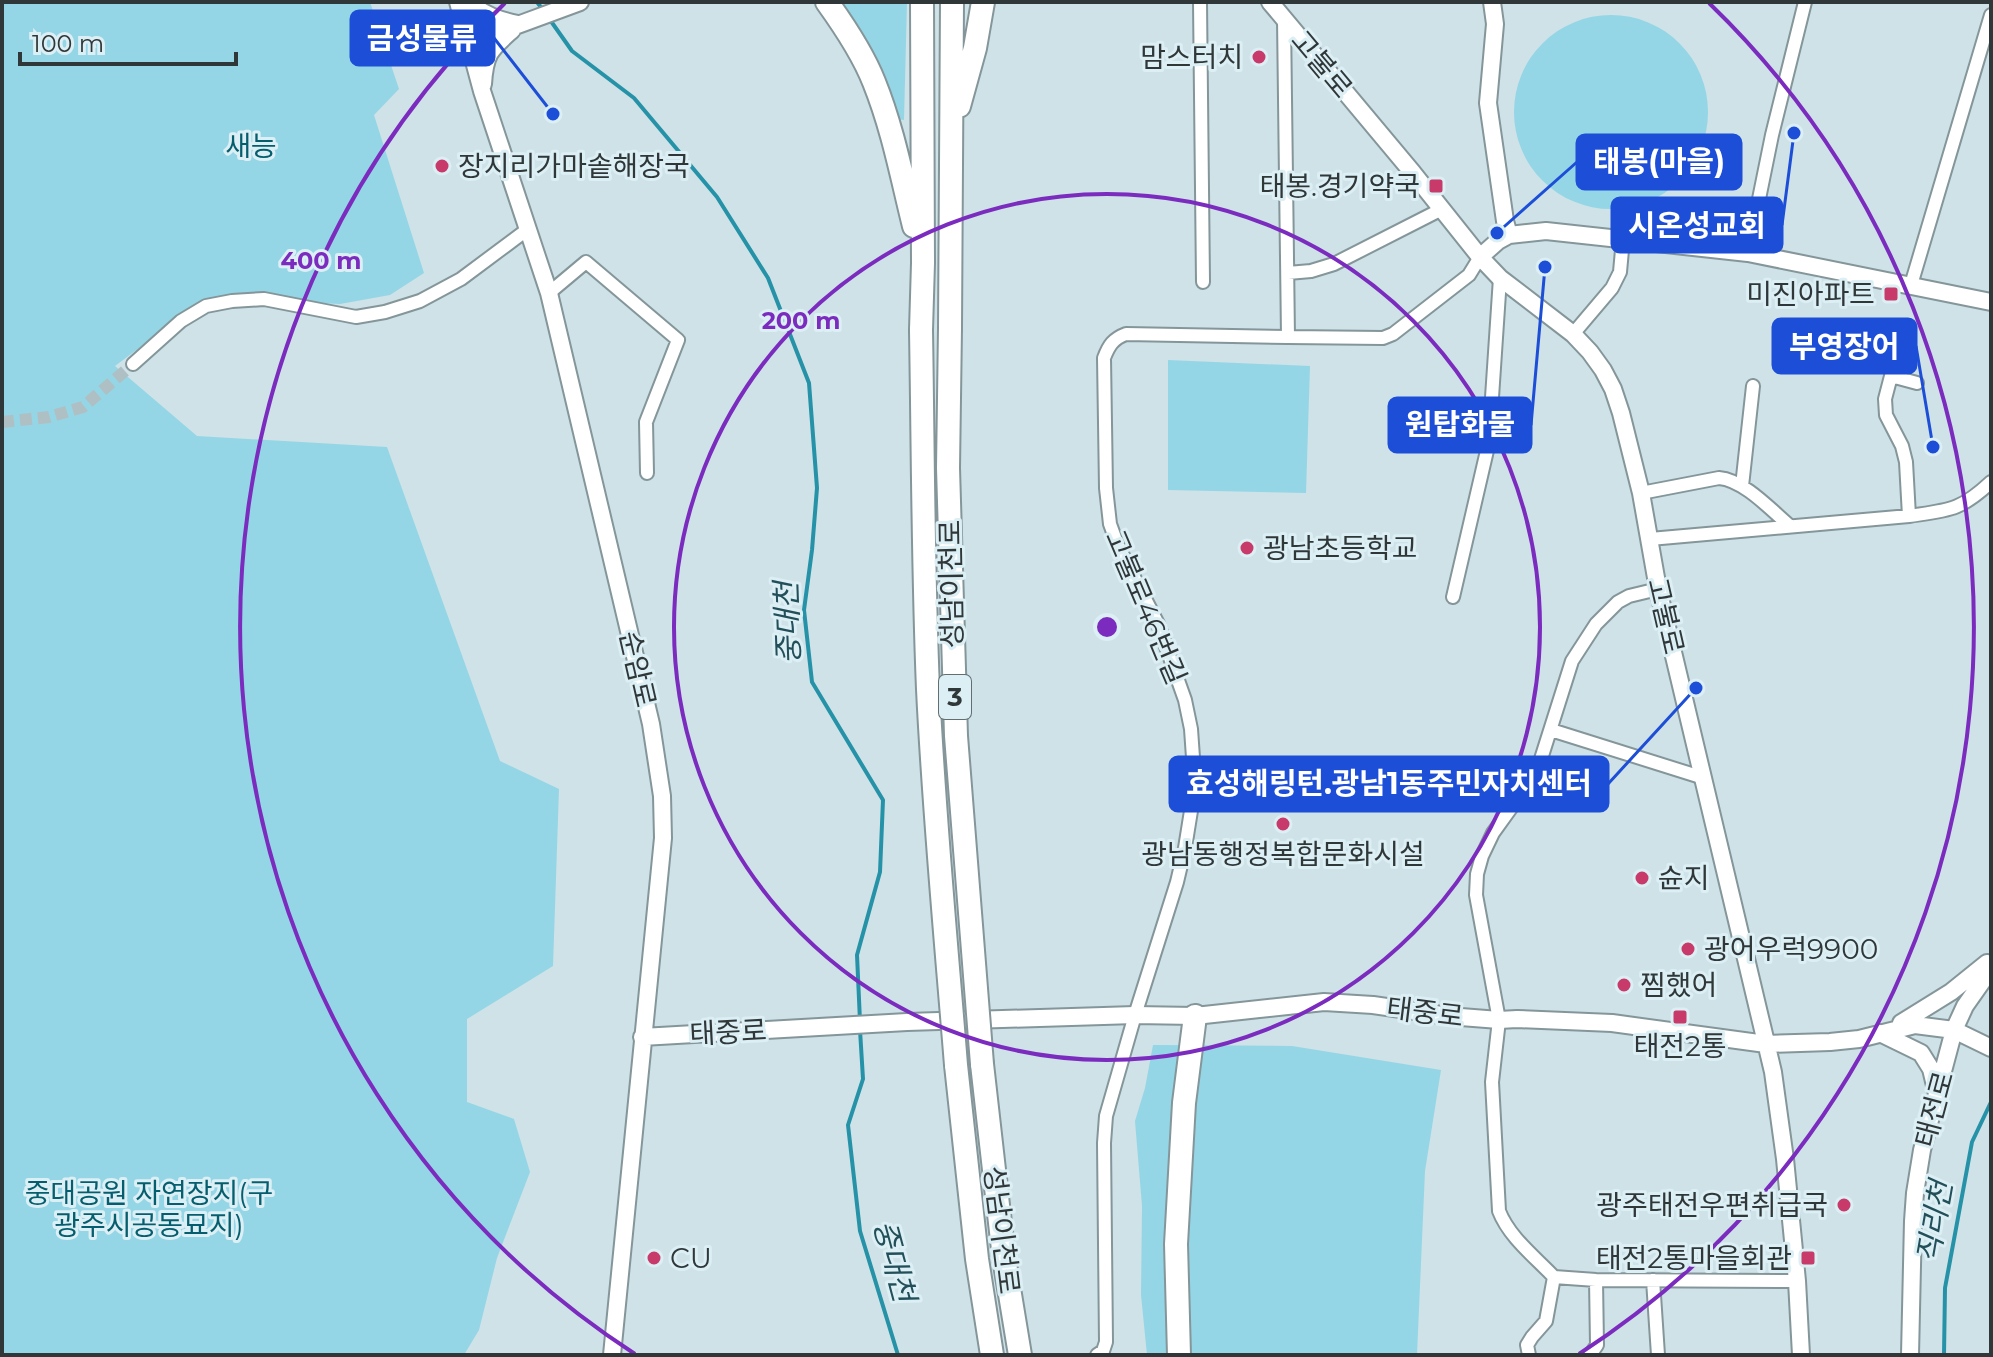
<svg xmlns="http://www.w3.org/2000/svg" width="1993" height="1357" font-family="Montserrat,'Noto Sans KR',sans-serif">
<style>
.green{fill:#94d6e6}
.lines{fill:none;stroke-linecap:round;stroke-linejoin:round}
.stream{stroke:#2592a8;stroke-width:4}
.street-tunnel{stroke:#afc0c4;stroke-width:12;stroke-dasharray:12 6;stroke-linecap:butt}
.street-casing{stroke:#84969a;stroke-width:16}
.secondary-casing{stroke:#84969a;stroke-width:20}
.highway-casing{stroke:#84969a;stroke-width:26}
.street{stroke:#fff;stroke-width:12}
.secondary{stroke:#fff;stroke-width:16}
.highway{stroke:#fff;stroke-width:22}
.highway-bridge-casing{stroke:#84969a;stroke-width:26;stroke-linecap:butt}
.highway-bridge{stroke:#fff;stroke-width:22}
.ring{fill:none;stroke:#7b2cbf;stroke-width:4}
.poi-dot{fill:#c73a69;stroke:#dceff4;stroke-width:3}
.labels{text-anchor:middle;stroke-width:6;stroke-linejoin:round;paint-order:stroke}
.shield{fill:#dceff4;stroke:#636e71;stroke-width:2}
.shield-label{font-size:26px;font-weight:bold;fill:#2f3739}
.poi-label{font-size:28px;fill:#2f3739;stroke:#dceff4;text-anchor:start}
.street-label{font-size:28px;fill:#2f3739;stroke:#dceff4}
.park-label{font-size:28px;fill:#055e6e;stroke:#dceff4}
.water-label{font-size:30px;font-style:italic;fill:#224f59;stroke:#dceff4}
.centre{fill:#7b2cbf;stroke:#dceff4;stroke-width:4}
.ring-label{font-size:24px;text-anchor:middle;font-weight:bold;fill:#7b2cbf;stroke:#dceff4;stroke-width:6;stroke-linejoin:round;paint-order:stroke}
.leader{fill:none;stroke:#1d4ed8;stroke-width:3}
.callout-dot{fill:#1d4ed8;stroke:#dceff4;stroke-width:3}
.callout{fill:#1d4ed8;stroke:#1d4ed8;stroke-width:3}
.callout-label{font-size:30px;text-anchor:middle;font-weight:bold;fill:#fff}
</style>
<rect width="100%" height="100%" fill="#cfe2e7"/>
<path class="green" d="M2,2H370L399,89L374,115L424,273L390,295L340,304L230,299L175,321L115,366L197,436L387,447L500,761L559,789L553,966L467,1019V1102L514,1119L530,1172L497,1258L479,1330L464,1355H2Z
M837,2H907L904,120L896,119Z
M1514 112a97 97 0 1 1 194 0a97 97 0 1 1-194 0Z
M1168,360L1310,366L1306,493L1168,490Z
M1153,1045L1292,1046L1441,1070L1425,1171L1417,1355H1147L1141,1295L1142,1206L1135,1121L1145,1088Z"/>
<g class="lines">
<path class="stream" d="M537,2L543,10
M548,17L572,51L634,98L717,197L768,278L809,383L817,488L812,550L804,610L812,682L883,800L880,872L857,955L860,1021
M860,1030L863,1079L848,1125L860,1231L898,1355
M1944,1355L1945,1288L1972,1142L1991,1102"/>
<path class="street-tunnel" d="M2,422L49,417L83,407L133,364"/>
<g class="street-casing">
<path id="street" d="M1200,2L1203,282
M1748,253L1772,135L1805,2
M1288,273L1311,271L1334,264L1442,209
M1911,285L1991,15
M549,293L586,262L678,340L646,422L647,473
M1573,334L1612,288L1620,272L1623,239
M1288,337L1383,338L1393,334L1469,275L1480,257
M133,364L181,321L206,306L232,301L264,299L356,317L385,312L420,301L461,279L528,229
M1742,486L1753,386
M1641,493L1719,478C1744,480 1771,510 1790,526
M1909,516L1906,462L1902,446L1886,415L1885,399L1891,376L1917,383
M1650,539L1909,516C1949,510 1960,511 1991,482
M1453,597L1489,442L1500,278
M1551,730L1704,778
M1554,1277L1596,1280L1797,1281
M1653,1280L1658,1355
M1097,1355L1103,1351L1106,1342L1104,1143L1106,1116L1135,1015L1177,882L1185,848L1195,786L1191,729L1185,700L1158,624L1118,546L1110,524L1106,488L1104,358C1109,345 1113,339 1126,334L1288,337L1284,19
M1529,1355L1527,1345L1532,1337L1546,1321L1554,1277C1535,1257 1509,1237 1499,1211L1492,1082L1499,1020L1476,895L1477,874L1482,856L1493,833L1529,783L1541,759L1572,661L1596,624L1618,602L1629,596L1658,589
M1590,1355L1597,1345L1596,1280"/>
</g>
<g class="secondary-casing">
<path id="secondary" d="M458,2L482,91L549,293L651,724L662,796L663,838L612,1355
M469,2C484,15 498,20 518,24
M1270,2L1413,173L1480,257L1500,278L1573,334L1590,352L1603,370L1613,389L1621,413L1641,493L1658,589L1773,1072L1785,1159L1797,1281L1801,1355
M1492,2L1495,24L1488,103L1505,221L1509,235
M469,43L580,2
M483,84C485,53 490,50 512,30
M1480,257L1498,241L1509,235L1546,231L1748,253L1991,302
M1901,1023L1951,992L1987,963
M1880,1033L1921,1053L1931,1069L1937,1094
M642,1037L907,1022L1135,1015L1195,1016L1324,1002L1373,1005L1448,1016L1499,1020L1517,1019L1612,1023L1766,1044L1830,1042L1859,1039L1915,1025L1954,1030L1991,1048
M1910,1355L1913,1221L1915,1193L1922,1150L1954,1030L1965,1006L1991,969"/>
</g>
<g class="highway-casing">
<path id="highway" d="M827,2C845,27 863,54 874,82C893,129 902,178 914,226
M959,106L975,48L983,2
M950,328L952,2
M921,330L923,263L922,2
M982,1064L1004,1258L1020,1355
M956,1065L977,1259L992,1355
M1179,1355L1176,1244L1184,1103L1195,1016"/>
</g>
<use href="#street" class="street"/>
<use href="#secondary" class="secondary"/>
<use href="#highway" class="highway"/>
<g class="highway-bridge-casing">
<path id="highway-bridge" d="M950,328L948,468L956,736L982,1064
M921,330C923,450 923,569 928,689C934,815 946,940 956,1065"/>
</g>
<use href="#highway-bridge" class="highway-bridge"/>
</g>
<g class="ring">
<circle cx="1107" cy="627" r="433"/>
<path d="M635 1354A867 867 0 0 1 505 3M1709 3A867 867 0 0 1 1579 1354"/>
</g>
<g class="poi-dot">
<circle cx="1259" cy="57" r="8"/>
<circle cx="442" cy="166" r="8"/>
<rect x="1428" y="178" width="16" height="16" rx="4"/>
<rect x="1883" y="286" width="16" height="16" rx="4"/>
<circle cx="1247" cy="548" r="8"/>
<circle cx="1283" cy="824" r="8"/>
<circle cx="1642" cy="878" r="8"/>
<circle cx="1688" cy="949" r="8"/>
<circle cx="1624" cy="985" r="8"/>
<rect x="1672" y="1009" width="16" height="16" rx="4"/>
<circle cx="1844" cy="1205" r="8"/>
<circle cx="654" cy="1258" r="8"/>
<rect x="1800" y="1250" width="16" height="16" rx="4"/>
</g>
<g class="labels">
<rect class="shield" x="939" y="675" width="32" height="44" rx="6"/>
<g class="shield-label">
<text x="955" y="706">3</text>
</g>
<g class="poi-label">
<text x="1243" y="67" text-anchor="end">맘스터치</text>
<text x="458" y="176">장지리가마솥해장국</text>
<text x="1420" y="196" text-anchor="end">태봉.경기약국</text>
<text x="1875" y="304" text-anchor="end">미진아파트</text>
<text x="1263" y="558">광남초등학교</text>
<text x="1283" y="864" text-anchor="middle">광남동행정복합문화시설</text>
<text x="1658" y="888">슌지</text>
<text x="1704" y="959">광어우럭9900</text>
<text x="1640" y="995">찜했어</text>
<text x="1680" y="1056" text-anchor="middle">태전2통</text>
<text x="1828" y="1215" text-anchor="end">광주태전우편취급국</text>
<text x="670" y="1268">CU</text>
<text x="1792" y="1268" text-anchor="end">태전2통마을회관</text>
</g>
<g class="street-label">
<text transform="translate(1322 64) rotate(50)" y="10">고불로</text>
<text transform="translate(951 584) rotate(-91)" y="10">성남이천로</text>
<text transform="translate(1146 607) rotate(67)" y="10">고불로46번길</text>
<text transform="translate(1666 616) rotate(77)" y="10">고불로</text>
<text transform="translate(638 669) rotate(77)" y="10">순암로</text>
<text transform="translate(1425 1012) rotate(7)" y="10">태중로</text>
<text transform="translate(728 1032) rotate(-3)" y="10">태중로</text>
<text transform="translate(1934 1109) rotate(-75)" y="10">태전로</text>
<text transform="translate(1002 1230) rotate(83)" y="10">성남이천로</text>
</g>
<g class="park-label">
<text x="251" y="156">새능</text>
<text x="149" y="1203">중대공원 자연장지(구<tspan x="149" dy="32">광주시공동묘지)</tspan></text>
</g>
<g class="water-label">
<text transform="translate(788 623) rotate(-92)" y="10">중대천</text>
<text transform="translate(1935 1222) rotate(-80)" y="10">직리천</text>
<text transform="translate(894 1261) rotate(75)" y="10">중대천</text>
</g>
</g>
<circle cx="1107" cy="627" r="12" class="centre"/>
<g class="ring-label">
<text x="321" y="269">400 m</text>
<text x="801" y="329">200 m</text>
</g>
<path class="leader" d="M553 114L494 38M1497 233L1577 162M1794 133L1782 225M1933 447L1916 346M1545 267L1531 425M1696 688L1608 784"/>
<g class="callout-dot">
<circle cx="553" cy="114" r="8"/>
<circle cx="1497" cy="233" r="8"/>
<circle cx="1794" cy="133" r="8"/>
<circle cx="1933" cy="447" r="8"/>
<circle cx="1545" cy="267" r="8"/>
<circle cx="1696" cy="688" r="8"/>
</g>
<g class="callout">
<rect x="351" y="11" width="143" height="54" rx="8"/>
<rect x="1577" y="135" width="164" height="54" rx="8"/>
<rect x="1612" y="198" width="170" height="54" rx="8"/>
<rect x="1773" y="319" width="143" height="54" rx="8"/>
<rect x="1389" y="398" width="142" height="54" rx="8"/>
<rect x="1170" y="757" width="438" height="54" rx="8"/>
</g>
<g class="callout-label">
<text x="422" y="49">금성물류</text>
<text x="1659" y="172">태봉(마을)</text>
<text x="1697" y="236">시온성교회</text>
<text x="1844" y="357">부영장어</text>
<text x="1460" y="435">원탑화물</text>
<text x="1389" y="794">효성해링턴.광남1동주민자치센터</text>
</g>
<rect width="1993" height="1357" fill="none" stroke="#2f3739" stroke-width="8"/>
<path d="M20 52v12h216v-12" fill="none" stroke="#2f3739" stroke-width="4"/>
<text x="32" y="52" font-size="24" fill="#2f3739" stroke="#dceff4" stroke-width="6" paint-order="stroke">100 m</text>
</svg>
